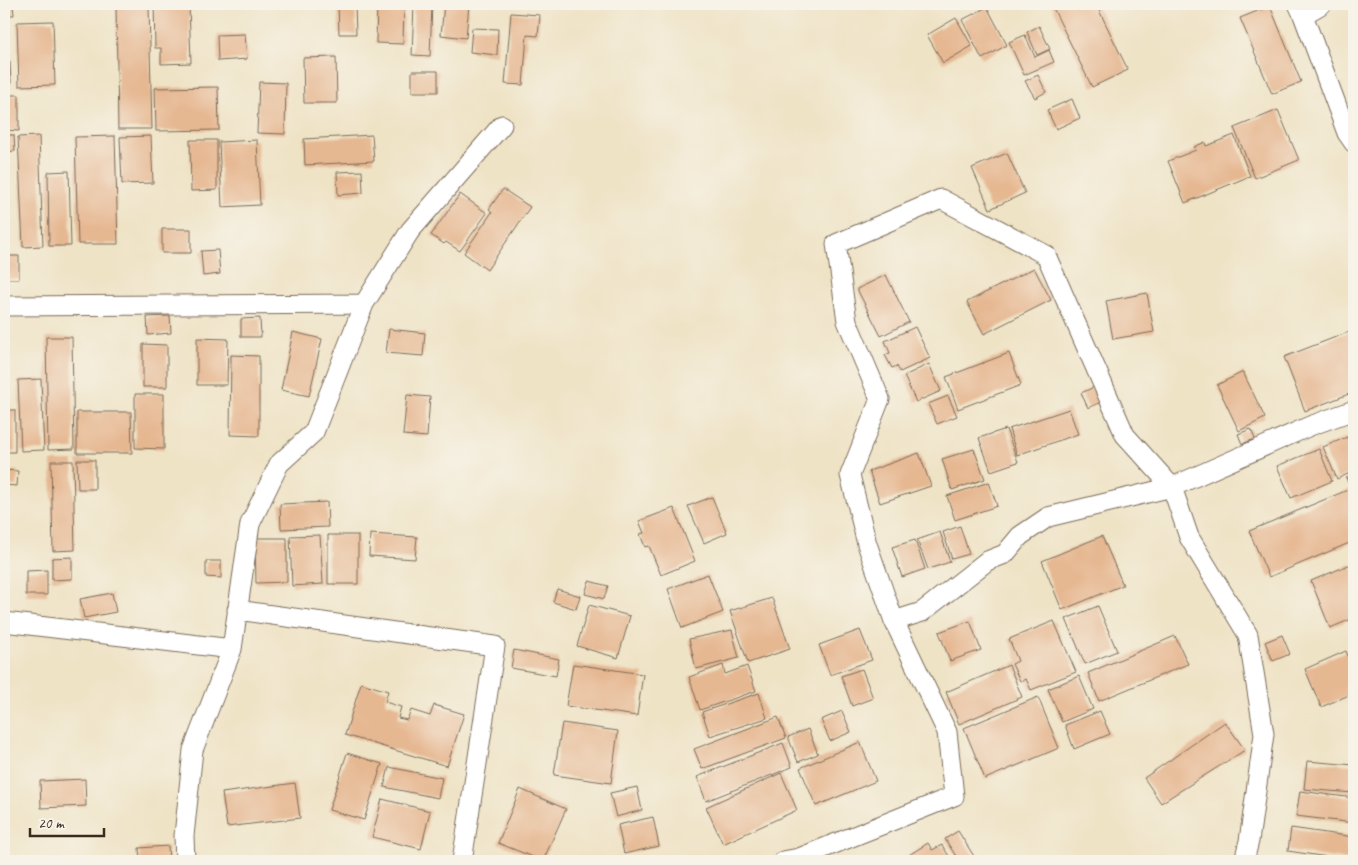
<svg xmlns="http://www.w3.org/2000/svg" width="1358" height="865" font-family="Caveat,sans-serif">
<style>
.building{fill:#e6b892}
.lines{fill:none;stroke-linecap:round;stroke-linejoin:round}
.minor-casing{stroke:#7a6b59;stroke-width:21}
.minor{stroke:#fff;stroke-width:19}
</style>
<rect width="100%" height="100%" fill="#f7f3e8"/>
<filter id="ink" filterUnits="userSpaceOnUse"><feTurbulence type="fractalNoise" baseFrequency=".02" numOctaves="2"/><feDisplacementMap in="SourceGraphic" scale="10" xChannelSelector="R" yChannelSelector="G"/><feConvolveMatrix kernelMatrix="1 2 1 2 8 2 1 2 1" color-interpolation-filters="sRGB"/></filter>
<filter id="wash" filterUnits="userSpaceOnUse"><feTurbulence type="fractalNoise" baseFrequency=".0096" numOctaves="4" result="noise"/><feDisplacementMap in="SourceGraphic" scale="20" xChannelSelector="R" yChannelSelector="G"/><feGaussianBlur stdDeviation="1.12" result="paint"/><feColorMatrix in="noise" values="0 0 0 0 0 0 0 0 0 0 0 0 0 0 0 0 0 1.4 0 .05"/><feComposite in="paint" operator="in"/></filter>
<g filter="url(#wash)">
<rect width="100%" height="100%" fill="#efe3c6"/>
<g id="blocks">
<path class="building" d="M4,4H13L14,15H4Z
M154,4H189L191,63L161,64V48H155Z
M338,4H355L356,34H339Z
M377,4H404L403,44L376,43Z
M414,4H432L430,56L412,55Z
M444,4H469L466,38L441,35Z
M1051,4H1096L1128,70L1092,87Z
M116,6H149L152,129H118Z
M1270,6L1301,82L1272,94L1240,18Z
M987,7L1007,45L982,59L962,20Z
M511,13L540,15L538,36L527,35L523,85L505,84Z
M956,18L972,46L943,63L927,35Z
M53,21L55,85L19,86L17,22Z
M1039,26L1050,49L1037,55L1027,32Z
M472,28L498,29L497,55L470,52Z
M245,34L247,59L218,61L217,35Z
M1025,35L1035,57L1049,50L1054,62L1024,75L1009,42Z
M336,57L337,103H304L303,58Z
M4,61H10L11,84H4Z
M412,71H438V92H412Z
M1038,75L1046,92L1035,98L1025,81Z
M259,82L286,83L285,134L257,133Z
M218,87L219,130L156,131L155,88Z
M4,95H19V131L4,130Z
M1072,99L1080,118L1056,129L1047,110Z
M1278,110L1299,160L1255,178L1234,128Z
M4,135H14L15,151L4,152Z
M372,135L374,161L305,165L304,139Z
M1234,135L1250,176L1185,203L1168,161L1196,150L1194,147L1205,142L1206,146Z
M39,136L43,246L23,247L18,137Z
M115,136L118,244H78L75,137Z
M151,136L153,183L122,184L120,137Z
M190,140H217V190L191,191Z
M257,140L260,205L222,207L219,142Z
M1007,153L1025,193L990,209L972,168Z
M69,171L71,246H49L48,172Z
M362,171L363,193L338,195L337,172Z
M503,189L530,207L487,270L464,253L492,212L489,209Z
M460,194L487,213L460,251L446,242L444,244L431,235Z
M162,229H191V253H162Z
M218,250L220,274L203,276L201,251Z
M4,256H19V279H4Z
M1034,268L1051,300L984,334L967,302Z
M886,275L909,322L881,336L857,289Z
M1147,293L1154,332L1113,339L1106,301Z
M170,316L171,333L148,335L147,317Z
M260,318L261,337H241V319Z
M915,327L930,358L900,372L897,366L892,368L885,355L890,353L885,341Z
M389,329L425,333L423,356L386,353Z
M1354,330V392L1305,411L1284,357Z
M293,332L322,339L309,396L281,390Z
M46,337H72L74,449L48,450Z
M197,338L228,339L227,385H197Z
M143,344L167,345V387H143Z
M1009,353L1021,385L958,409L946,377Z
M231,355L259,356V436L230,435Z
M929,364L941,391L916,402L904,376Z
M1243,372L1265,418L1239,431L1217,385Z
M41,379L44,450L21,451L18,380Z
M1094,387L1101,402L1088,408L1081,393Z
M135,394H164V449L135,448Z
M407,395L430,397L427,437L403,435Z
M948,396L957,416L937,424L928,404Z
M1069,409L1078,434L1017,455L1009,429Z
M4,410H15V452H4Z
M77,412H131L132,453H77Z
M1006,429L1018,462L991,471L979,438Z
M1251,429L1255,439L1242,444L1238,434Z
M1347,437L1354,454V471L1337,479L1323,447Z
M974,449L985,479L952,490L942,459Z
M1319,449L1332,481L1291,498L1277,466Z
M919,453L931,486L880,503L869,471Z
M77,460H95V489H78Z
M51,461H73L75,550L53,551Z
M4,470L18,471L17,486L4,485Z
M1354,474V491L1352,492L1346,478Z
M989,482L997,506L955,520L947,496Z
M1350,489L1354,500V541L1269,577L1249,531Z
M712,497L727,533L704,543L688,506Z
M327,502L328,527L281,529L280,504Z
M674,508L695,561L661,575L649,546L645,547L640,534L644,533L639,521Z
M960,526L969,554L952,559L943,532Z
M940,532L950,562L928,569L917,540Z
M370,534L417,537L415,559L369,556Z
M320,535L323,584L292,586L290,536Z
M328,535H358V584H328Z
M1102,536L1123,585L1062,610L1042,561Z
M255,538H287V582L256,583Z
M915,540L925,569L902,577L892,547Z
M72,557V579L52,580V558Z
M206,561H221V578L206,577Z
M1351,564L1354,571V618L1330,628L1311,581Z
M47,570V595H26V571Z
M708,574L723,612L682,628L668,589Z
M589,581L608,586L604,599L585,594Z
M557,589L580,596L576,609L553,602Z
M112,593L116,612L84,618L80,599Z
M772,598L790,649L748,663L730,611Z
M589,605L630,616L618,658L577,646Z
M1098,606L1117,651L1085,664L1066,619Z
M970,621L981,650L950,661L939,632Z
M1054,621L1076,672L1031,690L1026,679L1020,681L1012,664L1018,661L1009,639Z
M732,630L739,658L696,669L689,639Z
M860,630L872,660L830,675L819,645Z
M1282,635L1290,654L1273,661L1265,642Z
M1175,636L1188,664L1099,701L1088,673Z
M514,650L559,659L556,676L511,668Z
M1346,651L1354,670V693L1321,707L1305,669Z
M573,664L643,674L637,716L566,706Z
M723,665L725,674L747,666L756,691L700,710L689,677Z
M1009,665L1022,697L959,724L946,692Z
M862,669L873,698L852,706L841,676Z
M1079,676L1093,709L1062,722L1048,689Z
M361,683L388,691L385,702L401,707L398,718L407,720L411,710L430,716L434,705L464,714L447,766L345,735Z
M759,693L767,718L710,736L702,712Z
M1038,697L1059,748L985,779L964,728Z
M842,711L851,732L830,741L821,720Z
M1100,711L1110,734L1074,749L1065,725Z
M778,717L786,738L702,769L694,749Z
M1225,722L1245,750L1161,803L1144,778Z
M562,723L618,731L611,783L554,775Z
M808,729L818,754L798,762L788,737Z
M860,742L876,781L816,806L800,768Z
M783,743L792,767L706,801L697,777Z
M347,753L382,764L364,820L329,810Z
M1307,761L1354,765V793L1304,789Z
M389,767L442,778L438,798L384,787Z
M781,773L797,810L723,844L706,807Z
M85,779L86,806L41,808L40,781Z
M295,783L300,818L227,827L222,793Z
M637,787L642,810L616,817L610,793Z
M520,789L566,809L543,861L498,843Z
M1300,791L1354,798V823L1296,816Z
M382,799L430,811L421,849L372,837Z
M653,817L659,846L624,854L618,825Z
M1291,828L1354,837V861L1288,851Z
M958,831L977,861H959L945,839Z
M928,843L932,850L942,845L952,861H913L909,855Z
M168,846L169,861H140L139,848Z"/>
</g>
</g>
<g filter="url(#ink)">
<use href="#blocks" fill-opacity="0" stroke="#7a6b59" stroke-width="1"/>
<g class="lines">
<g class="minor-casing">
<path id="minor" d="M1298,4L1303,15L1347,133L1354,143
M1303,15L1322,4
M4,306L364,304
M237,610L495,646L462,861
M894,621L867,544L850,475L880,399L847,321L836,244L941,199L1046,255L1125,435L1172,487L1189,537L1248,635L1264,734L1249,841L1244,861
M4,622L232,649
M185,861L184,836L193,750L232,649L250,524L279,464L314,432L364,304L410,231L502,125
M783,861L799,858L954,796L947,732L894,621L922,612L987,561L1005,554L1020,536L1048,517L1172,487L1310,426L1354,410"/>
</g>
<use href="#minor" class="minor"/>
</g>
</g>
<rect width="1358" height="865" fill="none" stroke="#f7f3e8" stroke-width="20"/>
<path d="M30 828v8h74v-8" fill="none" stroke="#3b2a1e" stroke-width="2.5"/>
<text x="38" y="828" font-size="15" fill="#3b2a1e" stroke="#f7f3e8" stroke-width="4" paint-order="stroke">20 m</text>
</svg>
